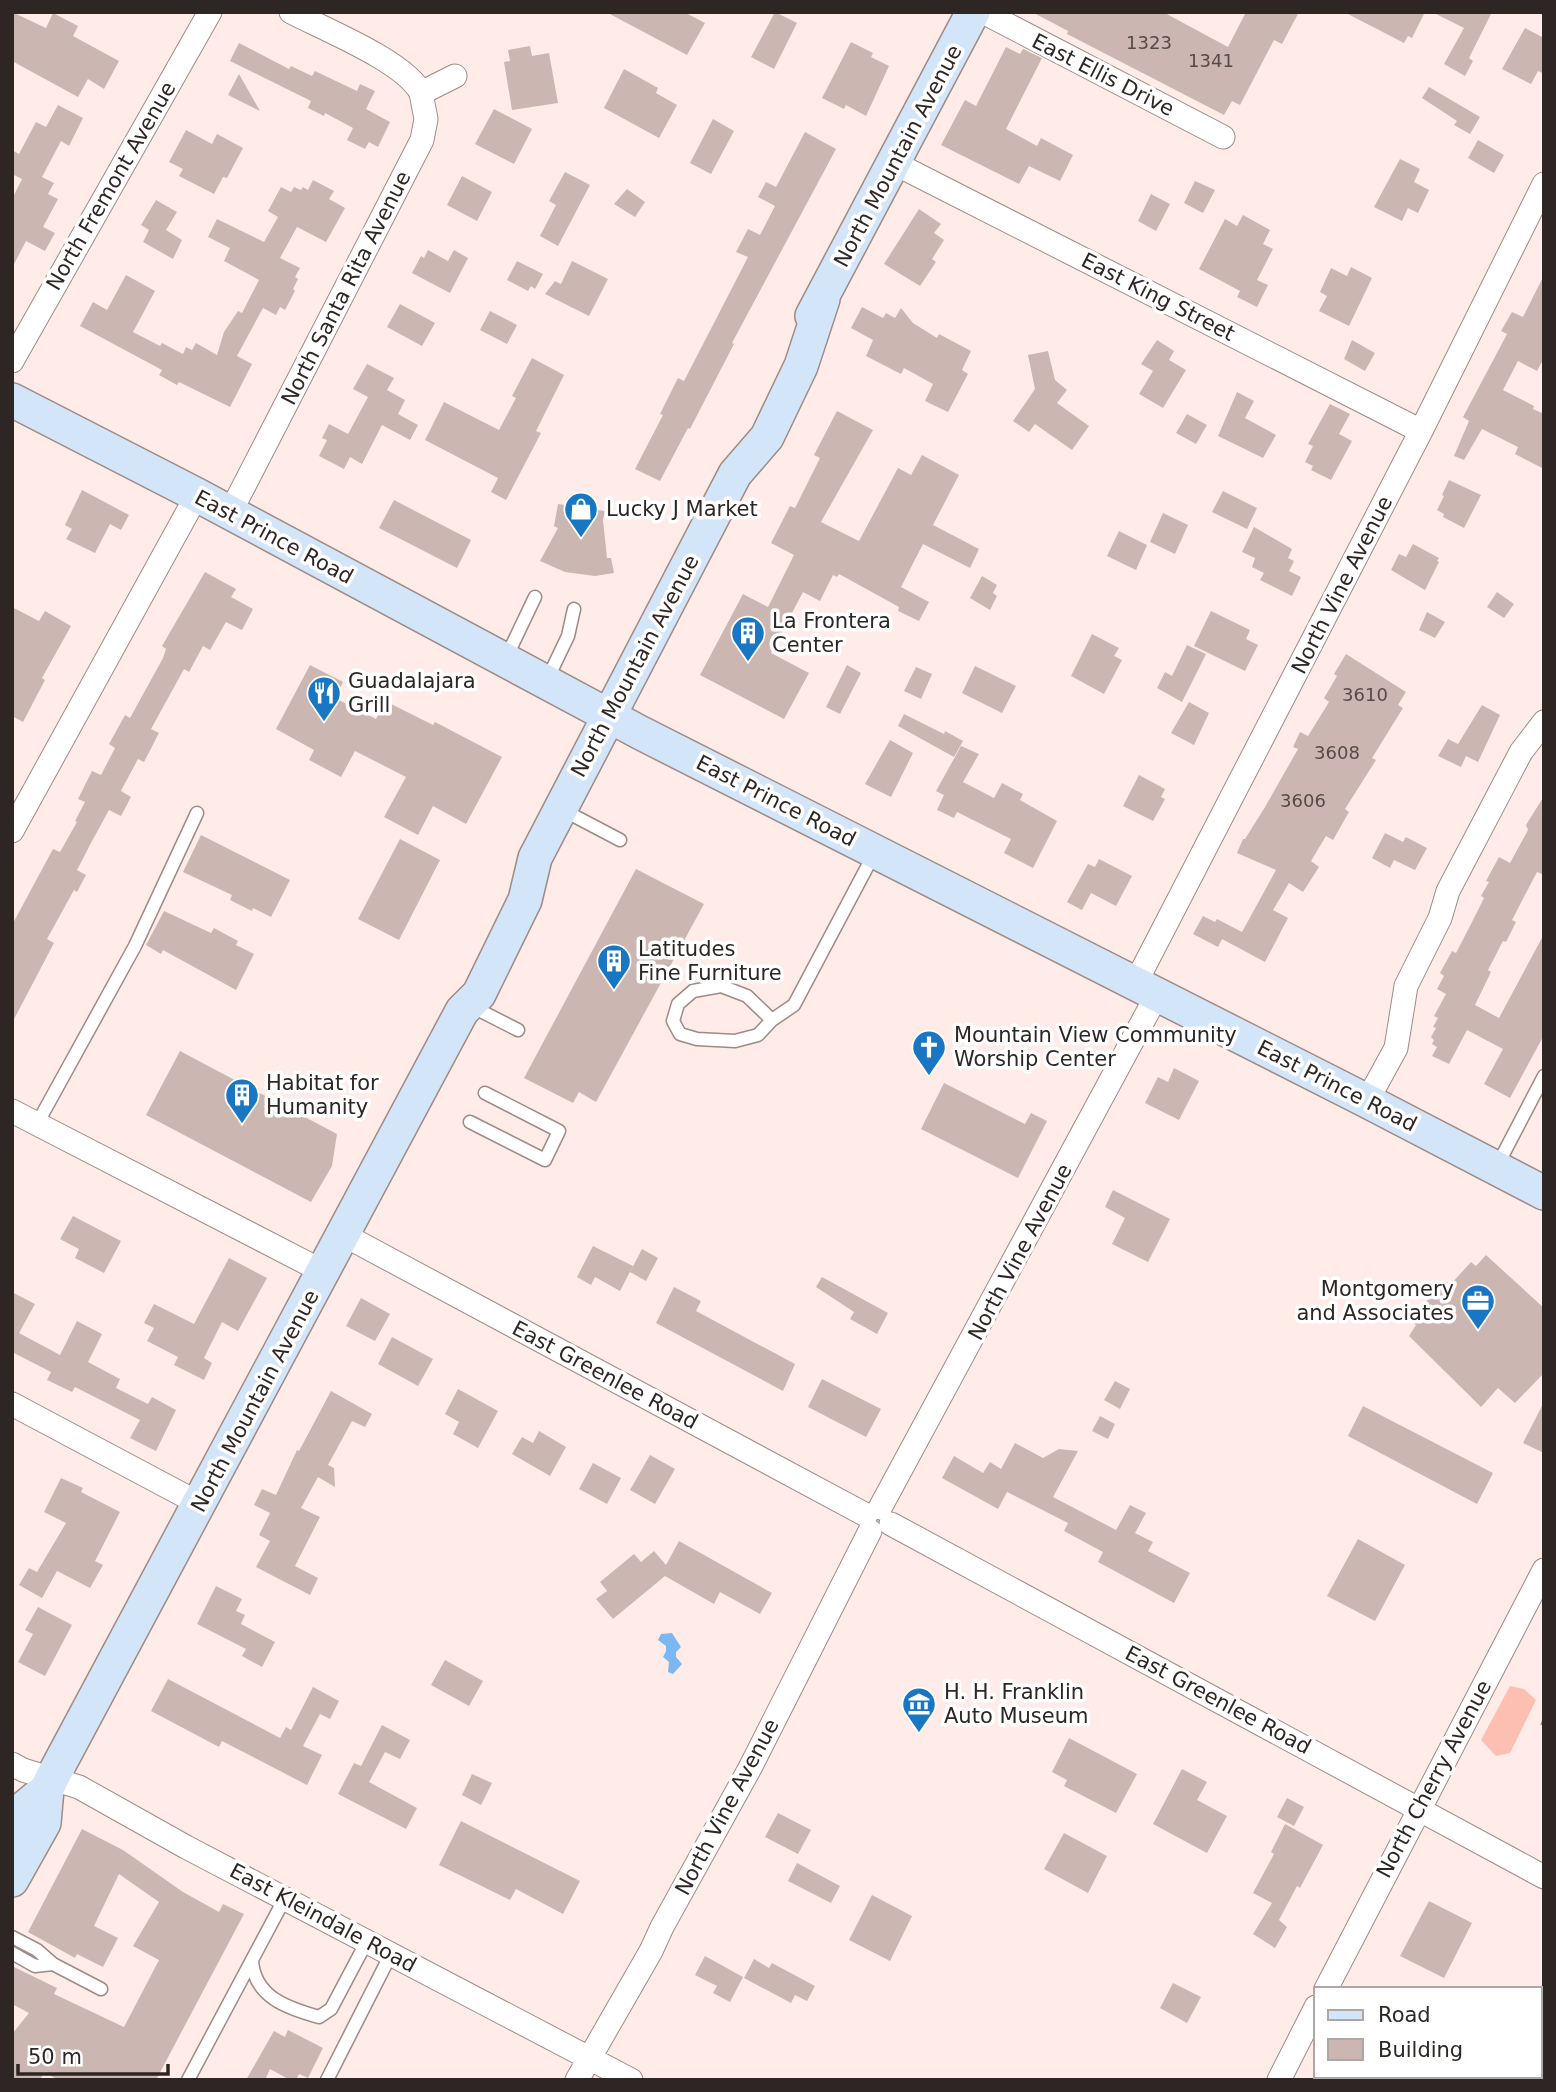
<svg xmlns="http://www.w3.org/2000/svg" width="1556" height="2092" font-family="'DejaVu Sans',sans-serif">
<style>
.green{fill:#fdbfb1}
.water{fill:#7bb7f3}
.building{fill:#ccb6b1}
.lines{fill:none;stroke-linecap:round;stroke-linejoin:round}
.lane-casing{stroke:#9f8a85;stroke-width:15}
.street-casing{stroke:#9f8a85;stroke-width:25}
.secondary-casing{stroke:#9f8a85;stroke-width:36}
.path{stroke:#9a8d8a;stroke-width:3.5;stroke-dasharray:5 5;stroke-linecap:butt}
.lane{stroke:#fff;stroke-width:12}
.street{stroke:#fff;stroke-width:23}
.secondary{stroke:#d3e6f9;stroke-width:33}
.labels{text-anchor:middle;stroke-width:7;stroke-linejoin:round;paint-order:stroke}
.number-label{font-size:18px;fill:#564a47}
.street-label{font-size:21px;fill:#2e2624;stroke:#fff}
.poi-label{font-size:21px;fill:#2e2624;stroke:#fff;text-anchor:start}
</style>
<rect width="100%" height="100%" fill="#ffece8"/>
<path class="green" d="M1510,1686L1524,1689L1536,1700L1510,1753L1496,1756L1481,1740Z"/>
<path class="water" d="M672,1633L681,1647L676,1652V1657L682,1664L673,1674L668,1672L669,1662L663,1657L666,1651V1646L658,1640L661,1634Z"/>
<path class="building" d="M12,12L46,28L53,13L78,26L73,36L119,61L104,89L88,79L78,97L12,61Z
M606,12H684L705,23L687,55Z
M775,12L797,23L774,69L751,57Z
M1032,12H1163L1228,47L1246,12H1299L1282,44L1274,40L1240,105L1232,101L1224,115L1067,34L1068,31Z
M1344,12H1425L1412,38L1408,36L1404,43Z
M1432,12H1492L1469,58L1473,61L1465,76L1444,64L1464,28Z
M1525,28L1544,38V74L1538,71L1531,84L1502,69Z
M851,42L873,53L871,57L889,66L866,116L846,105L844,109L822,98Z
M239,43L289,69L291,66L312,76L315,71L357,91L360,84L375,91L366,109L390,122L378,147L369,142L365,149L347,140L353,128L325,113L324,116L308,108L311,101L230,61Z
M530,46L532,56L549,53L558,103L512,110L504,62L510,61L508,50Z
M1006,47L1020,54L1023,49L1042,58L1006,129L1037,146L1041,138L1073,155L1060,181L1029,166L1019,184L941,145L965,100L976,106Z
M624,69L658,88L656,93L677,105L659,138L604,108Z
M239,74L260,111L228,95Z
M1429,87L1480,117L1470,134L1454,125L1457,121L1422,98Z
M58,105L83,118L69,146L61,141L42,177L54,183L48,194L58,199L43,227L55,233L45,251L26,241L12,268V199L22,179L12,174V150L19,154L36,122L46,127Z
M494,109L532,129L514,164L475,144Z
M713,119L734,131L711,174L690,163Z
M186,130L212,144L217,134L243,148L227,178L223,177L214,194L179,176L183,169L169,162Z
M805,132L836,149L732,343L734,344L690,429L688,428L660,481L635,469L663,415L660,414L678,378L684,381L748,257L736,252L748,229L760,235L775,206L758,197L766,182L776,187Z
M1478,140L1504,155L1494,173L1468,158Z
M1400,159L1420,169L1414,182L1429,190L1418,213L1408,208L1402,221L1374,207Z
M565,172L590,185L558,246L540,236L556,205L549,201Z
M462,176L492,192L477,221L447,205Z
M313,180L334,191L329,199L345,208L326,242L297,227L280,258L300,268L295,277L298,279L293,289L295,291L285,310L280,307L276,315L263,308L237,356L252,364L230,407L179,382L177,385L159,375L162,370L80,326L93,302L107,310L126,275L155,291L133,332L160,346L162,343L183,354L186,347L192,350L196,343L217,355L224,332L238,311L242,313L259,280L224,261L230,248L208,237L217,219L264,242L278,217L268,211L281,187L291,192L294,187L301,190L303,187L308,190Z
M1195,181L1215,190L1203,213L1184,203Z
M627,189L645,202L635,217L614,204Z
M1151,194L1170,204L1156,231L1138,221Z
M156,200L177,212L166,230L182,240L173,259L143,242L149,230L141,225Z
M919,209L941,224L934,233L944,240L932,259L936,262L920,286L884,264Z
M1243,215L1270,230L1263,244L1273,249L1257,280L1268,285L1257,307L1237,297L1240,291L1199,269L1225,219L1237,226Z
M428,250L448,261L454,250L468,258L450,293L412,273L421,256L424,258Z
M517,261L543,274L535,289L531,286L528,291L507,280Z
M572,261L608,279L589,316L545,294L555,281L561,284Z
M1351,267L1372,278L1349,326L1319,311L1327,296L1320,292L1331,268L1347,276Z
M1544,275V358L1537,371L1518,361L1503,390L1534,406L1533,409L1544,414V469L1515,454L1518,447L1482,429L1464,460L1454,456L1469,421L1463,417L1507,334L1501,331L1512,312L1523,317Z
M400,304L435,323L422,346L387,327Z
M862,307L883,318L886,313L895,318L901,308L913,323L937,338L939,334L971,351L962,370L968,374L948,412L925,401L933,384L904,368L901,374L866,356L873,340L851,328Z
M490,311L517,325L507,344L480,330Z
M1157,340L1174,351L1169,360L1186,370L1163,408L1139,394L1153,371L1141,364Z
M1352,340L1375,353L1365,371L1344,359Z
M1048,351L1055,380L1067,390L1057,403L1089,426L1072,450L1035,424L1029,432L1013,421L1035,389L1028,355Z
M532,358L564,375L536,431L541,433L506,500L491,492L498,478L425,440L444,402L499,430L516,398L512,396Z
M367,364L394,378L387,390L405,400L398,414L418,425L410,440L382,425L362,464L350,457L344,469L319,456L327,440L322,438L329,424L348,434L368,397L353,389Z
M1237,392L1254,401L1245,418L1276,435L1263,458L1218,436Z
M1330,404L1350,414L1339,434L1352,441L1331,480L1311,470L1313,466L1305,462L1313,446L1308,444Z
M837,411L873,430L821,522L859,541L898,468L911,475L922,455L959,475L933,525L979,549L970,568L923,544L901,587L929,602L919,621L898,611L899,607L839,574L837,577L833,575L820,601L803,592L771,653L809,673L784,719L700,675L743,594L768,607L794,555L771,543L790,506L795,508L820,458L814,455Z
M1187,414L1207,425L1196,444L1176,433Z
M1449,480L1481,495L1464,528L1443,517L1444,514L1437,510L1444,496L1442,495Z
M82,490L129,515L121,530L110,524L95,553L66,539L72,529L65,525Z
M1223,491L1257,508L1247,529L1212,512Z
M394,500L471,540L457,568L379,528Z
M558,504L605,511L603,520L607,558H611L614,573L595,576L565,572L540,561L558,528L554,526Z
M1163,513L1188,525L1175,554L1150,542Z
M1254,527L1292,549L1288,558L1294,561L1289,571L1301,577L1292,596L1260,580L1264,573L1252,567L1255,558L1242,552Z
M1119,531L1147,545L1136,570L1107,556Z
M1413,544L1439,558L1437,561L1439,562L1425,590L1391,570L1399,554L1406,557Z
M205,572L236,589L231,597L253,609L242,630L226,622L210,650L203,646L189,672L184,669L151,729L159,733L144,762L138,759L123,787L121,791L131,797L121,816L109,810L91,843L77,870L86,875L77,892L74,890L47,939L54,943L12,1023V925L53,849L60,852L77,822L75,821L85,802L78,799L92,771L101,775L115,748L109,744L125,715L130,718L163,658L166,649L162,646Z
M982,576L997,585L993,593L997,596L990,610L970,598Z
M1497,592L1514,604L1504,618L1487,607Z
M12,607L39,621L45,611L71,626L42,678L45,680L23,722L12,716Z
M1211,611L1250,630L1246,639L1258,645L1245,671L1194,646Z
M1427,612L1445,622L1435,638L1419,630Z
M1092,634L1119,648L1114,656L1122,660L1104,694L1071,676Z
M1187,645L1206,654L1182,702L1157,688L1165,672L1172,676Z
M1346,654L1406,692L1398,705L1403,708L1372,758L1376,760L1345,809L1349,812L1333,840L1326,836L1311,861L1319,867L1303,892L1289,883L1273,910L1288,918L1265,962L1222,939L1218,947L1193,934L1203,916L1215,922L1217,919L1242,932L1276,870L1237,853L1243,839H1245L1265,807L1298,749L1293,747L1300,732L1308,736L1329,702L1324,698L1337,676L1334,674Z
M310,665L343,682L335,698L376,719L385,701L433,725L435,722L502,757L466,824L433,806L418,835L384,817L406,777L355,751L341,777L309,760L314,750L276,729Z
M847,665L861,673L840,714L826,707Z
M975,666L1016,686L1002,713L962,693Z
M916,667L932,674L921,699L904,691Z
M1189,702L1209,713L1194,745L1171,733Z
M1482,705L1500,715L1478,762L1466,756L1461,767L1438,756L1448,739L1458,744Z
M904,714L944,734L945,731L963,741L954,757L898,726Z
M890,740L913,753L891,797L865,784Z
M961,746L979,754L963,782L994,798L1002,783L1023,794L1020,800L1057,821L1033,868L1004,853L1011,839L957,812L954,818L937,810L944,795L936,791Z
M1139,775L1165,789L1161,797L1165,799L1153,821L1123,806Z
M1544,796V875L1537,872L1512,920L1516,922L1506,942L1503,941L1488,970L1491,972L1475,1005L1499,1018L1544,934V1035L1510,1098L1484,1084L1503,1049L1467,1030L1449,1064L1432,1056L1437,1047L1432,1044L1434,1040L1431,1037L1436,1028L1433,1027L1438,1018L1434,1016L1446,994L1437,989L1444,976L1440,973L1452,951L1456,953L1471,924L1484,898L1481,896L1489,882L1486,881L1499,857L1510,863L1528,830L1526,825Z
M1385,833L1403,842L1406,837L1427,848L1415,870L1394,860L1390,868L1372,858Z
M201,835L290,880L271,917L253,908L252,911L230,900L232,895L183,872Z
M400,839L440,860L399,940L358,919Z
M1099,859L1132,876L1116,906L1091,893L1082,910L1067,902L1088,864L1095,867Z
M636,869L704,904L596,1102L579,1092L573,1103L524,1078Z
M164,911L211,933L214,928L238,941L236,945L254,954L236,990L163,950L161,954L146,945Z
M180,1051L337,1134L332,1166L311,1202L146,1115Z
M1174,1068L1199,1081L1179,1120L1145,1103L1158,1077L1168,1082Z
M944,1083L1025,1124L1031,1113L1047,1121L1018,1178L921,1129Z
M1113,1190L1170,1219L1148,1262L1112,1244L1125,1218L1105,1207Z
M73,1216L121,1241L104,1273L75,1258L79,1249L60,1239Z
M593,1246L633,1266L620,1291L595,1277L591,1285L577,1277Z
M642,1249L658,1258L646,1281L630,1272Z
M1486,1255L1544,1308V1373L1515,1403L1498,1388L1481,1407L1409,1336L1416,1325L1409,1320L1445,1281L1451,1284L1471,1262L1476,1266Z
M229,1258L267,1278L238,1331L222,1322L204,1358L212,1363L204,1380L174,1365L178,1357L147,1341L154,1328L144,1323L154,1304L194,1324Z
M822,1277L888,1313L877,1334L850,1319L854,1312L816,1287Z
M674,1287L701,1301L696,1311L795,1364L783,1391L656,1323Z
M12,1292L35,1304L19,1333L60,1355L77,1321L102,1334L88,1362L120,1379L116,1388L148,1404L152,1397L176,1410L156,1451L130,1438L140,1420L75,1387L72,1392L47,1380L51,1372L12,1352Z
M361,1298L390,1314L375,1341L346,1326Z
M392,1337L433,1359L418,1386L378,1364Z
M822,1379L881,1409L866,1437L808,1407Z
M1115,1381L1130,1389L1120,1409L1104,1400Z
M458,1389L498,1411L478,1448L453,1434L459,1422L445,1414Z
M331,1391L372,1414L365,1427L352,1421L328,1465L334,1468L335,1487L318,1477L301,1508L320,1517L295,1566L318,1578L310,1595L256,1567L270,1541L259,1535L270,1513L254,1505L262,1489L276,1495L297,1450L299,1451Z
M1544,1402V1453L1523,1443Z
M1363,1406L1493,1473L1477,1504L1348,1436Z
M1100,1416L1115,1424L1108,1439L1092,1431Z
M539,1431L566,1447L550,1476L512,1454L522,1437L533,1443Z
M1015,1443L1043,1458L1059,1449L1078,1451L1053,1497L1116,1530L1130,1505L1146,1513L1135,1533L1153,1542L1148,1551L1190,1573L1174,1603L1098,1562L1103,1552L1064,1531L1068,1523L1007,1492L998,1509L942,1478L954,1456L983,1473L990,1462L1001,1469Z
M650,1455L675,1469L655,1504L630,1490Z
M593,1463L621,1478L607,1504L579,1489Z
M61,1478L83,1488L81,1492L120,1512L95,1561L103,1565L90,1588L57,1571L42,1598L19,1585L29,1568L37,1572L66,1523L44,1512Z
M1358,1539L1405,1565L1375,1621L1327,1596Z
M679,1541L772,1593L760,1614L720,1592L714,1604L665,1576L613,1619L596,1599L607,1591L600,1582L634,1554L641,1562L654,1551L666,1565Z
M216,1586L242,1599L236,1611L245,1615L241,1624L275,1642L262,1667L242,1656L246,1649L197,1624Z
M38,1607L72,1625L45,1676L18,1662L33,1634L25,1630Z
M445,1660L483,1681L469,1706L431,1685Z
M168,1679L280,1738L286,1727L291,1730L313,1687L339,1701L330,1719L320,1714L303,1746L322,1755L307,1785L222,1741L219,1747L151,1711Z
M382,1725L410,1740L400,1759L385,1752L369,1782L417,1808L406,1829L338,1794L354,1763L361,1766Z
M1069,1738L1137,1774L1116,1813L1064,1786L1067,1780L1052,1772Z
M1182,1769L1207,1782L1197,1800L1227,1816L1207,1853L1153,1824Z
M472,1774L492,1783L481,1805L462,1795Z
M1287,1798L1304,1807L1294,1826L1277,1817Z
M778,1813L811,1830L798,1854L765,1837Z
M461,1821L580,1881L563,1914L516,1889L510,1900L439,1865Z
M1285,1824L1323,1845L1300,1888L1297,1886L1279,1920L1287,1927L1275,1948L1253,1934L1272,1903L1253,1893L1274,1854L1271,1852Z
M82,1829L123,1850L183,1892L219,1912L223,1904L244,1914L156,2080H58L44,2072L40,2080H12V2034L29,2013L12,2004V1966L57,1988L54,1994L124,2027L159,1960L133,1946L159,1902L119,1874L94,1926L118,1938L103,1967L77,1954L75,1958L28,1932Z
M1064,1833L1107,1856L1088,1893L1044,1869Z
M797,1863L840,1886L831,1903L788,1881Z
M872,1895L912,1916L890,1961L849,1940Z
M1429,1901L1472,1923L1444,1978L1400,1956Z
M705,1956L743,1977L730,2002L713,1993L717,1986L695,1975Z
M754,1959L769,1968L772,1963L815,1986L807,2001L795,1995L791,2003L744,1978Z
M1173,1983L1201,1997L1187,2023L1160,2008Z
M288,2030L323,2048L308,2078L299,2074L296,2080H290L270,2069L265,2080H246L274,2031L285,2037Z"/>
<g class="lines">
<g class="lane-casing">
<path id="lane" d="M505,660L535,597
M547,680L568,636L574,609
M561,809L620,840
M469,1005L518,1030
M772,1020L747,996L721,986L693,991L678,1004L673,1021L680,1034L697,1039L735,1041L758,1035L772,1020L794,1005L874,854
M470,1122L545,1160L559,1131L485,1093
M37,1124L135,946L197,813
M1497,1166L1544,1076
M12,1937L37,1950L53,1964L35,1966L12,1953
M252,1960C254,1997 287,2008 319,2017L331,2009L367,1941
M53,1964L101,1989
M188,2080L285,1898
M327,2080L391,1954"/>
</g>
<g class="street-casing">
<path id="street" d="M291,12C324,29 406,62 421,93
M983,12L1223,137
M894,163L1421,431
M12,361L210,12
M230,513L422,140L426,119L421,93L455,76
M12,831L197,495
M1135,984L1421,431L1544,184
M1367,1101L1396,1048L1406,986L1440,918L1448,891L1521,752L1544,722
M12,1111L324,1272
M344,1235L866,1515
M12,1404L200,1504
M880,1508L1157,995
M891,1524L1544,1877
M12,1764L23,1770L79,1787L186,1847L631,2080
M1326,1989L1544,1570
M577,2080L651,1951L662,1927L750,1768L870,1531
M1279,2080L1316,2007"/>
</g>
<g class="secondary-casing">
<path id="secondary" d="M812,316L973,12
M12,400L197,495L641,733L1367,1101L1544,1193
M12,1828L24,1808L47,1789
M12,1880L44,1823L47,1789L52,1778L462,1011L479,994L525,900L535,858L735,474L767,437L801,366L823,299"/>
</g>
<path class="path" d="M1541,1723L1544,1724"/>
<use href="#lane" class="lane"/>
<use href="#street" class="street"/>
<use href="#secondary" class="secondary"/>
</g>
<defs>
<g id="shop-pin" transform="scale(1.75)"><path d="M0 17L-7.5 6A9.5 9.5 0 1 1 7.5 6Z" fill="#1976c3" stroke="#fff"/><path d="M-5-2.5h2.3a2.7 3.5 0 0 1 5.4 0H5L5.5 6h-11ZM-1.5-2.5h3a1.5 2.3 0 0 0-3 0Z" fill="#fff"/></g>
<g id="building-pin" transform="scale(1.75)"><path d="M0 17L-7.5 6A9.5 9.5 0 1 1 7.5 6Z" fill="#1976c3" stroke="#fff"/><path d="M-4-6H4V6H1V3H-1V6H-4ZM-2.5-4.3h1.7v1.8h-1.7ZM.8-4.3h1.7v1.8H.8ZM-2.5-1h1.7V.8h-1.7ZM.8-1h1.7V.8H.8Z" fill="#fff"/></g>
<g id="restaurant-pin" transform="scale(1.75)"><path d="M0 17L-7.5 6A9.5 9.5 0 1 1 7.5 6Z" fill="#1976c3" stroke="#fff"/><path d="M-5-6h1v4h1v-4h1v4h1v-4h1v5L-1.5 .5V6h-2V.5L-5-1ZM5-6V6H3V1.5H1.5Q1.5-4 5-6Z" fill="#fff"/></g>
<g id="church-pin" transform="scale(1.75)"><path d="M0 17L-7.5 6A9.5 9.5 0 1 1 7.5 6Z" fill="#1976c3" stroke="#fff"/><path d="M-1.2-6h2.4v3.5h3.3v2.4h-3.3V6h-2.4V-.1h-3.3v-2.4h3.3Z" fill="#fff"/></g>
<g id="office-pin" transform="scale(1.75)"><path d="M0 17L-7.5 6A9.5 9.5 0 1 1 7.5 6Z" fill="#1976c3" stroke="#fff"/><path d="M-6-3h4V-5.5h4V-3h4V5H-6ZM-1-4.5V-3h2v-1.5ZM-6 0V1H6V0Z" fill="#fff"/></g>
<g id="museum-pin" transform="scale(1.75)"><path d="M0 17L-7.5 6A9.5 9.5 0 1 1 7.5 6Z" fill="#1976c3" stroke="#fff"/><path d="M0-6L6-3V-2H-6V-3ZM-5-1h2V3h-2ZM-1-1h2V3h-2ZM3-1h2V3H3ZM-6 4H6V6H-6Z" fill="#fff"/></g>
</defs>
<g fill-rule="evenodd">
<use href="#shop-pin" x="581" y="509"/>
<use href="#building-pin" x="748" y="633"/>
<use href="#restaurant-pin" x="324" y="693"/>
<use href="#building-pin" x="614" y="961"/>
<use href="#church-pin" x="929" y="1047"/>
<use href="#building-pin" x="242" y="1095"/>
<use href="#office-pin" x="1478" y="1301"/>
<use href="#museum-pin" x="919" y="1704"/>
</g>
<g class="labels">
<g class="number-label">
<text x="1149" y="49">1323</text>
<text x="1211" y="67">1341</text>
<text x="1365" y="701">3610</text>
<text x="1337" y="759">3608</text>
<text x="1303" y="807">3606</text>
</g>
<g class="street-label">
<text transform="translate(1103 75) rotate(27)" y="7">East Ellis Drive</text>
<text transform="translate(898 156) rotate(-62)" y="7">North Mountain Avenue</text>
<text transform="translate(111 186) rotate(-60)" y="7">North Fremont Avenue</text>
<text transform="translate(346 288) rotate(-63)" y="7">North Santa Rita Avenue</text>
<text transform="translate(1158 297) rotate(27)" y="7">East King Street</text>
<text transform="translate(274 537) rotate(28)" y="7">East Prince Road</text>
<text transform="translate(1342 585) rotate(-63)" y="7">North Vine Avenue</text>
<text transform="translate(635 666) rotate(-62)" y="7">North Mountain Avenue</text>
<text transform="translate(776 801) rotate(27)" y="7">East Prince Road</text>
<text transform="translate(1337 1086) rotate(27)" y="7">East Prince Road</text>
<text transform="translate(1020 1252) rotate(-62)" y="7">North Vine Avenue</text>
<text transform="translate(605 1375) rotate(28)" y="7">East Greenlee Road</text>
<text transform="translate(255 1401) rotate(-62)" y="7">North Mountain Avenue</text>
<text transform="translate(1218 1700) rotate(28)" y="7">East Greenlee Road</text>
<text transform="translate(1434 1779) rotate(-62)" y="7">North Cherry Avenue</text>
<text transform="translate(727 1807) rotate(-62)" y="7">North Vine Avenue</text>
<text transform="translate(323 1918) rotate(28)" y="7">East Kleindale Road</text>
</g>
<g class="poi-label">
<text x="606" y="516">Lucky J Market</text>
<text x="772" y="628">La Frontera<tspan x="772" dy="24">Center</tspan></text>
<text x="348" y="688">Guadalajara<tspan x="348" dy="24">Grill</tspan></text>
<text x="638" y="956">Latitudes<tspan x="638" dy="24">Fine Furniture</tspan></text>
<text x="954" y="1042">Mountain View Community<tspan x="954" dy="24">Worship Center</tspan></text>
<text x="266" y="1090">Habitat for<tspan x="266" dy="24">Humanity</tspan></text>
<text x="1454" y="1296" text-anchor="end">Montgomery<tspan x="1454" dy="24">and Associates</tspan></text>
<text x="944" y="1699">H. H. Franklin<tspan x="944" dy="24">Auto Museum</tspan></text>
</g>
</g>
<rect width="1556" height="2092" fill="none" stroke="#2e2624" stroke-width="28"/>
<rect x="1314" y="1987" width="228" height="91" fill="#ffffff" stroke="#aba8a7" stroke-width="2"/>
<rect x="1328" y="2010" width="35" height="10" fill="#d3e6f9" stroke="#aba8a7" stroke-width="2"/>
<text x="1378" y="2022" font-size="21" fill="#2e2624">Road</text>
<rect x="1328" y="2039" width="35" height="21" fill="#ccb6b1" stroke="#aba8a7" stroke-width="2"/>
<text x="1378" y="2057" font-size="21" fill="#2e2624">Building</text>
<path d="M18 2064v10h150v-10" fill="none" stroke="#2e2624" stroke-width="3.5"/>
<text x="28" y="2064" font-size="21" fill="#2e2624" stroke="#ffffff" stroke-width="5" paint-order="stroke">50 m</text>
</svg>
